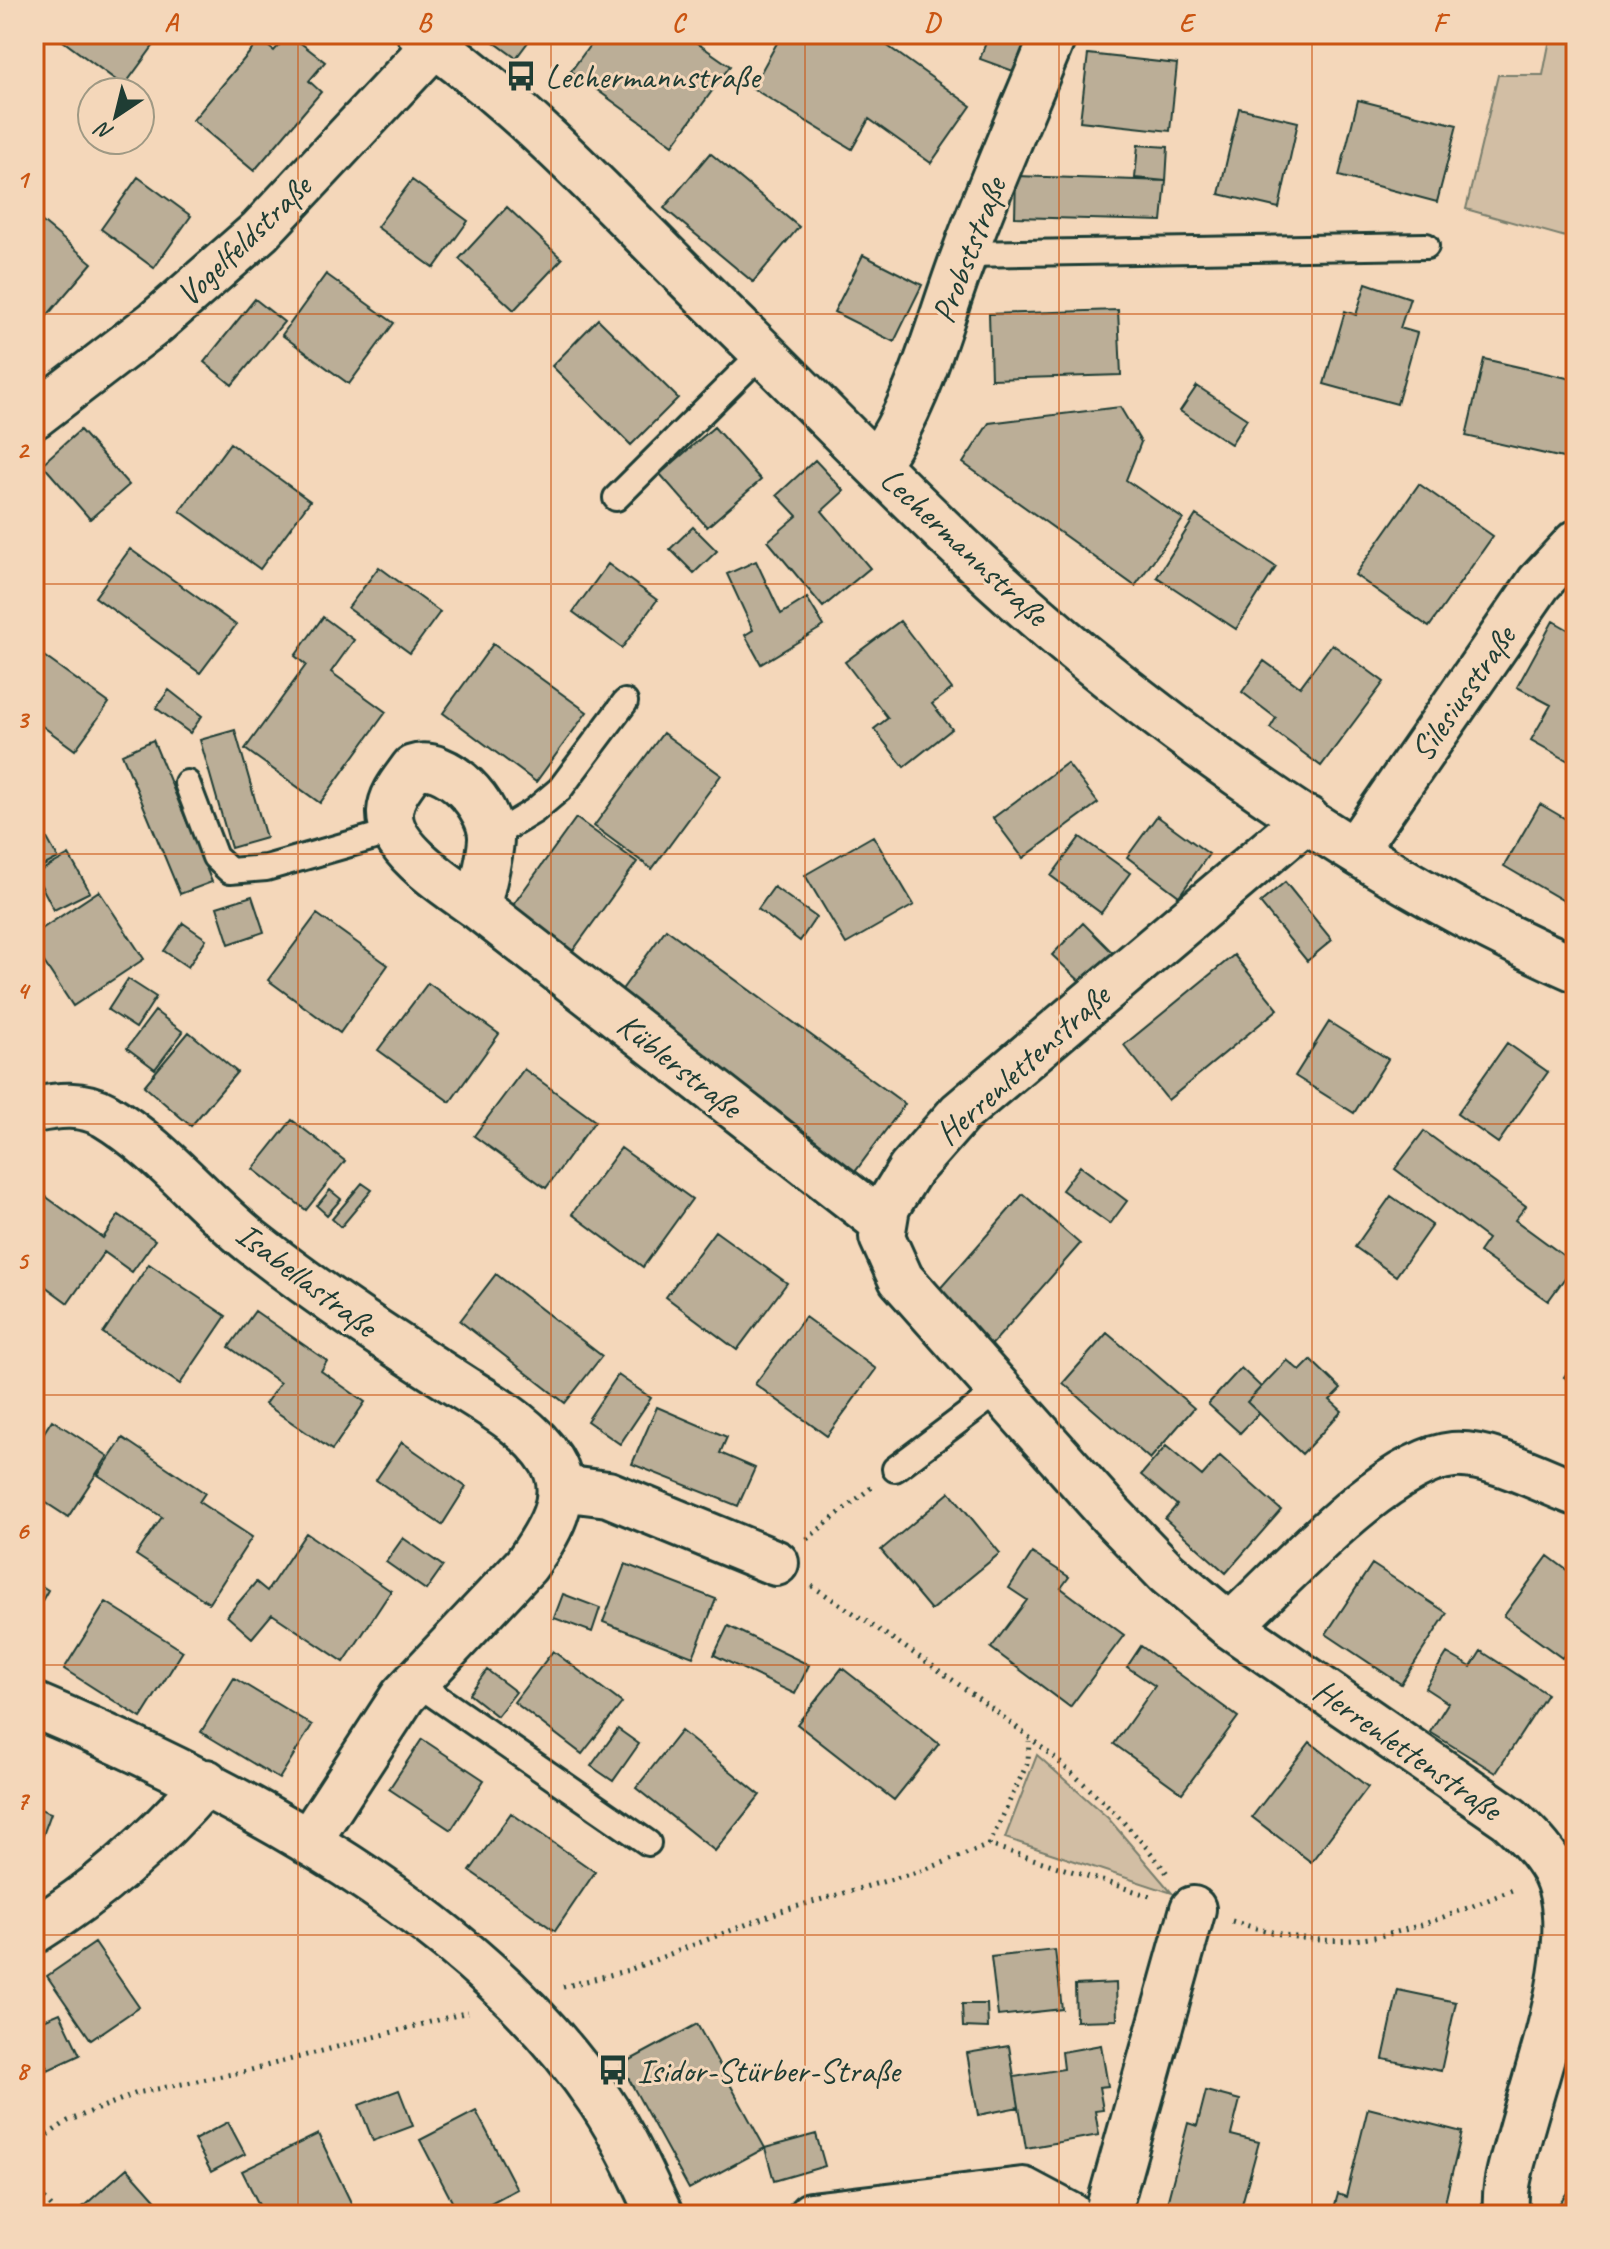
<svg xmlns="http://www.w3.org/2000/svg" width="1610" height="2249" font-family="Caveat,sans-serif">
<style>
.green{fill:#d2bea4;stroke:#787e6c;stroke-width:2}
.building{fill:#bbae97;stroke:#1f3d34;stroke-width:2}
.lines{fill:none;stroke-linecap:round;stroke-linejoin:round}
.service-casing{stroke:#1f3d34;stroke-width:30}
.minor-casing{stroke:#1f3d34;stroke-width:50}
.path{stroke:#1f3d34;stroke-width:5;stroke-dasharray:2 6;stroke-linecap:butt}
.service{stroke:#f4d7ba;stroke-width:24}
.minor{stroke:#f4d7ba;stroke-width:44}
.grid{fill:none;stroke:#ca5512;stroke-width:2;stroke-opacity:0.55}
.labels{text-anchor:middle;stroke-width:6;stroke-linejoin:round;paint-order:stroke}
.poi-label{font-size:34px;fill:#1f3d34;stroke:#f4d7ba;text-anchor:start}
.street-label{font-size:34px;fill:#1f3d34;stroke:#f4d7ba}
.neatline{fill:none;stroke:#ca5512;stroke-width:3}
.grid-label{font-size:26px;text-anchor:middle;font-weight:bold;fill:#ca5512}
</style>
<rect width="100%" height="100%" fill="#f4d7ba"/>
<filter id="ink" filterUnits="userSpaceOnUse"><feTurbulence type="fractalNoise" baseFrequency=".0125" numOctaves="2"/><feDisplacementMap in="SourceGraphic" scale="16" xChannelSelector="R" yChannelSelector="G"/><feConvolveMatrix kernelMatrix="1 2 1 2 8 2 1 2 1" color-interpolation-filters="sRGB"/></filter>
<g filter="url(#ink)">
<path class="green" d="M1551,34H1576V240L1466,209L1498,75H1543Z
M1037,1755L1108,1818L1172,1893L1005,1838Z"/>
<path class="building" d="M68,34H162L124,86L63,41Z
M289,34L325,62L309,81L321,92L254,171L193,120L260,40L274,51Z
M483,34H534L516,58Z
M598,34H684L730,66L673,145L571,71Z
M782,34H871L971,106L931,163L869,119L852,149L752,88Z
M989,34H1030L1016,72L980,59Z
M1088,54L1177,64L1170,131L1080,121Z
M1358,100L1457,125L1437,202L1339,176Z
M1239,108L1298,122L1279,208L1219,194Z
M1138,145L1168,147L1166,181L1135,178Z
M710,153L799,227L753,282L664,208Z
M1016,176L1166,181L1162,221L1015,217Z
M138,177L191,216L154,268L101,229Z
M412,180L468,221L434,268L377,227Z
M507,207L562,259L514,310L459,259Z
M34,215L92,263L39,325L34,321Z
M863,255L922,285L894,342L834,312Z
M326,274L394,323L349,384L282,335Z
M1366,283L1410,298L1400,328L1417,333L1397,404L1324,384L1345,311L1356,315Z
M255,299L284,322L232,385L204,362Z
M1118,310L1121,375L991,379L989,314Z
M598,319L678,398L631,445L552,366Z
M1484,359L1576,380V461L1466,436Z
M1197,386L1247,419L1231,444L1180,411Z
M1120,407L1141,442L1126,480L1183,519L1135,586L963,463L989,423Z
M714,427L761,480L707,527L660,474Z
M80,430L129,485L90,519L42,464Z
M230,443L310,501L260,569L180,511Z
M815,460L844,491L822,511L870,568L823,607L768,541L797,516L777,495Z
M1419,484L1493,536L1429,627L1355,575Z
M1196,515L1276,567L1236,629L1157,577Z
M693,527L717,551L694,573L670,549Z
M130,549L236,625L200,673L95,597Z
M756,561L781,614L807,598L824,626L761,664L745,635L753,630L727,574Z
M608,564L657,600L622,648L573,612Z
M379,567L440,612L410,653L348,608Z
M323,617L354,640L331,672L386,712L320,803L245,749L306,665L295,656Z
M900,621L952,689L932,704L952,729L904,767L874,729L888,718L845,662Z
M1553,621L1576,634V757L1572,763L1531,740L1551,705L1517,687Z
M493,644L587,712L536,782L443,713Z
M1332,644L1384,682L1321,766L1270,728L1276,718L1242,692L1264,661L1300,687Z
M34,649L109,703L75,750L34,720Z
M169,690L202,716L190,733L156,708Z
M235,730L266,838L231,848L200,740Z
M663,733L721,775L652,869L594,826Z
M153,740L212,882L180,894L122,754Z
M1067,763L1098,803L1023,858L993,818Z
M1540,804L1576,825V908L1504,866Z
M34,815L58,858L34,871Z
M1157,816L1209,854L1179,896L1127,857Z
M576,818L637,862L569,956L508,912Z
M873,836L914,905L846,944L805,875Z
M1080,837L1130,873L1101,913L1051,876Z
M69,855L90,892L54,910L35,874Z
M1285,882L1332,940L1307,961L1260,903Z
M774,887L816,917L800,941L758,909Z
M99,891L144,959L73,1006L34,947V934Z
M252,896L264,932L229,944L217,907Z
M317,914L388,965L340,1033L268,980Z
M183,923L206,939L188,967L164,951Z
M1083,923L1114,954L1084,985L1052,955Z
M666,929L905,1104L852,1176L613,1002Z
M1234,955L1278,1009L1168,1100L1124,1045Z
M128,979L156,997L136,1028L108,1010Z
M428,983L499,1034L450,1102L378,1050Z
M155,1011L183,1032L155,1069L127,1048Z
M1329,1022L1388,1059L1354,1113L1295,1076Z
M189,1032L237,1072L191,1126L144,1086Z
M1507,1043L1548,1072L1498,1143L1457,1114Z
M524,1069L595,1121L546,1188L474,1136Z
M292,1120L345,1161L306,1210L253,1169Z
M1424,1131L1526,1206L1515,1220L1575,1264L1548,1301L1479,1252L1488,1239L1395,1169Z
M621,1148L692,1199L643,1267L572,1214Z
M1080,1166L1127,1201L1110,1224L1062,1190Z
M362,1183L372,1190L341,1227L332,1219Z
M34,1188L103,1238L119,1215L155,1240L132,1272L104,1252L68,1303L34,1278Z
M330,1190L341,1199L327,1215L317,1206Z
M1023,1194L1080,1244L987,1350L930,1300Z
M1391,1196L1432,1225L1396,1276L1355,1247Z
M715,1231L787,1283L737,1350L666,1297Z
M149,1264L226,1316L180,1384L103,1333Z
M496,1274L602,1356L565,1403L460,1321Z
M255,1311L327,1361L321,1371L365,1402L332,1450L265,1404L280,1383L229,1347Z
M805,1317L876,1369L827,1436L755,1384Z
M1107,1333L1194,1408L1150,1459L1063,1383Z
M1576,1359V1385L1564,1377Z
M1287,1360L1300,1371L1311,1360L1341,1389L1330,1400L1342,1411L1302,1454L1247,1402Z
M1241,1368L1261,1387L1247,1402L1259,1413L1240,1433L1208,1404Z
M618,1375L651,1398L620,1444L587,1421Z
M657,1407L727,1437L720,1453L755,1468L738,1506L632,1464Z
M52,1420L108,1456L68,1517L34,1495V1448Z
M123,1438L205,1493L199,1502L252,1537L209,1603L136,1555L162,1517L98,1475Z
M402,1442L466,1487L442,1525L376,1480Z
M1166,1446L1202,1476L1220,1456L1281,1510L1226,1573L1165,1519L1177,1505L1141,1475Z
M950,1492L1000,1553L931,1610L881,1550Z
M306,1533L391,1591L344,1662L272,1614L252,1638L227,1616L256,1582L267,1591Z
M403,1538L443,1566L426,1590L386,1562Z
M1032,1553L1069,1577L1061,1588L1124,1635L1070,1707L991,1648L1027,1600L1009,1588Z
M1548,1556L1576,1577V1638L1562,1658L1504,1616Z
M625,1564L716,1599L693,1657L603,1622Z
M1372,1564L1447,1613L1401,1684L1326,1634Z
M34,1581L48,1590L34,1615Z
M563,1594L600,1608L592,1632L554,1618Z
M106,1602L183,1651L141,1718L64,1669Z
M728,1626L809,1665L795,1694L714,1655Z
M1141,1646L1238,1717L1182,1793L1114,1744L1155,1686L1127,1667Z
M553,1651L622,1703L582,1754L514,1702Z
M1481,1651L1547,1694L1496,1773L1430,1732L1448,1703L1425,1688L1447,1653L1471,1667Z
M842,1668L939,1744L894,1800L797,1724Z
M487,1670L516,1692L497,1716L469,1694Z
M234,1678L312,1725L279,1779L201,1732Z
M618,1729L639,1744L613,1781L591,1766Z
M681,1731L760,1795L715,1851L636,1788Z
M422,1739L484,1780L451,1830L389,1789Z
M1310,1742L1368,1787L1311,1862L1252,1817Z
M34,1807L51,1813L34,1860Z
M511,1813L595,1872L555,1931L470,1871Z
M95,1943L139,2007L91,2040L47,1976Z
M1055,1950L1062,2009L998,2016L991,1957Z
M1116,1983L1117,2020L1076,2021L1075,1985Z
M1398,1990L1456,2002L1441,2071L1383,2059Z
M962,2004H987L988,2028L963,2027Z
M60,2013L80,2055L48,2070L34,2039V2024Z
M697,2024L765,2148L689,2189L621,2065Z
M1101,2045L1108,2086L1099,2087L1103,2110L1095,2111L1099,2135L1026,2148L1014,2077L1064,2069L1062,2052Z
M1009,2046L1019,2107L978,2115L967,2053Z
M399,2090L413,2126L373,2141L359,2105Z
M1206,2091L1240,2100L1231,2135L1259,2142L1239,2215H1164L1188,2123L1197,2126Z
M1368,2108L1462,2132L1442,2215H1332L1338,2194L1346,2197Z
M476,2111L517,2189L468,2215H459L420,2140Z
M228,2122L245,2154L211,2172L194,2140Z
M318,2134L357,2215H264L242,2171Z
M816,2134L825,2166L774,2181L765,2148Z
M127,2168L169,2215H80L77,2212Z
M1576,2180V2215H1551Z"/>
<g class="lines">
<g class="service-casing">
<path id="service" d="M964,254L1426,246
M616,498L763,352
M187,783L215,857L230,871L266,868L395,831
M491,837L534,811L560,789L625,702
M895,1469L1001,1389
M415,1682L648,1843"/>
</g>
<g class="minor-casing">
<path id="minor" d="M420,34C532,112 626,219 724,314C840,427 952,548 1077,651C1223,771 1403,894 1576,969
M34,416L155,323L260,231L435,44
M877,463C921,400 937,326 964,255C991,181 1024,108 1054,34
M1307,819L960,1113L910,1170L887,1207L882,1237L901,1279L1111,1515L1167,1573L1230,1626L1509,1818C1526,1834 1542,1849 1553,1869C1589,1933 1537,2068 1519,2137C1513,2161 1502,2190 1507,2215
M1355,849L1539,583L1576,543
M478,907C451,888 388,849 390,812C391,795 403,782 413,768C446,757 492,806 491,839C490,861 482,885 478,907L883,1223
M34,1110C58,1105 82,1102 105,1115C160,1148 202,1202 252,1242C319,1295 391,1342 462,1387C494,1407 531,1428 551,1460C574,1496 547,1535 526,1565L403,1696L308,1842
M561,1488L608,1494L776,1563
M1230,1626C1281,1580 1385,1461 1453,1455C1488,1452 1542,1480 1576,1493
M34,1705C236,1790 477,1916 601,2102C625,2138 642,2176 660,2215
M34,1931C100,1890 155,1841 206,1782
M811,2215L1023,2190L1070,2215
M1107,2215L1193,1909"/>
</g>
<path class="path" d="M807,1539L872,1487
M812,1586C929,1662 1086,1763 1169,1876
M989,1845L1028,1762L1029,1741
M1232,1921C1271,1933 1310,1943 1352,1940C1404,1936 1467,1908 1515,1889
M563,1987L629,1970L781,1911L924,1870L989,1845L1153,1897
M34,2144L68,2121L137,2093L247,2071L468,2012
M34,2187L59,2215"/>
<use href="#service" class="service"/>
<use href="#minor" class="minor"/>
</g>
</g>
<path class="grid" d="M298,34V2215M551,34V2215M805,34V2215M1059,34V2215M1312,34V2215M34,314H1576M34,584H1576M34,854H1576M34,1124H1576M34,1395H1576M34,1665H1576M34,1935H1576"/>
<defs>
<g id="bus-bare" transform="scale(2.4)"><path d="M-5-6H5V4H4V6H2V4H-2V6H-4V4H-5ZM-3.5-4V0h7V-4ZM-3.5 1.2v1.5H-2V1.2ZM2 1.2v1.5H3.5V1.2Z" fill="#1f3d34" stroke="#f4d7ba" stroke-width="2.5" paint-order="stroke"/></g>
</defs>
<g fill-rule="evenodd">
<use href="#bus-bare" x="521" y="76"/>
<use href="#bus-bare" x="613" y="2070"/>
</g>
<g class="labels">
<g class="poi-label">
<text x="545" y="88">Lechermannstraße</text>
<text x="637" y="2082">Isidor-Stürber-Straße</text>
</g>
<g class="street-label">
<text transform="translate(243 240) rotate(-44)" y="12">Vogelfeldstraße</text>
<text transform="translate(968 250) rotate(-69)" y="12">Probststraße</text>
<text transform="translate(965 546) rotate(43)" y="12">Lechermannstraße</text>
<text transform="translate(1462 693) rotate(-55)" y="12">Silesiusstraße</text>
<text transform="translate(1022 1064) rotate(-42)" y="12">Herrenlettenstraße</text>
<text transform="translate(680 1065) rotate(38)" y="12">Küblerstraße</text>
<text transform="translate(307 1279) rotate(37)" y="12">Isabellastraße</text>
<text transform="translate(1408 1749) rotate(35)" y="12">Herrenlettenstraße</text>
</g>
</g>
<rect width="1610" height="2249" fill="none" stroke="#f4d7ba" stroke-width="88"/>
<g transform="translate(116 116) rotate(215)"><circle r="38" fill="#f4d7ba" stroke="#9f9984" stroke-width="2"/>
<path d="M0-6L14 30L0 20L-14 30Z" fill="#1f3d34"/>
<text y="-12" font-size="22" font-weight="bold" text-anchor="middle" fill="#1f3d34">N</text>
</g>
<rect x="44" y="44" width="1522" height="2161" class="neatline"/>
<g class="grid-label">
<text x="171" y="31">A</text>
<text x="424" y="31">B</text>
<text x="678" y="31">C</text>
<text x="932" y="31">D</text>
<text x="1186" y="31">E</text>
<text x="1439" y="31">F</text>
<text x="22" y="188">1</text>
<text x="22" y="458">2</text>
<text x="22" y="728">3</text>
<text x="22" y="999">4</text>
<text x="22" y="1269">5</text>
<text x="22" y="1539">6</text>
<text x="22" y="1809">7</text>
<text x="22" y="2079">8</text>
</g>
</svg>
